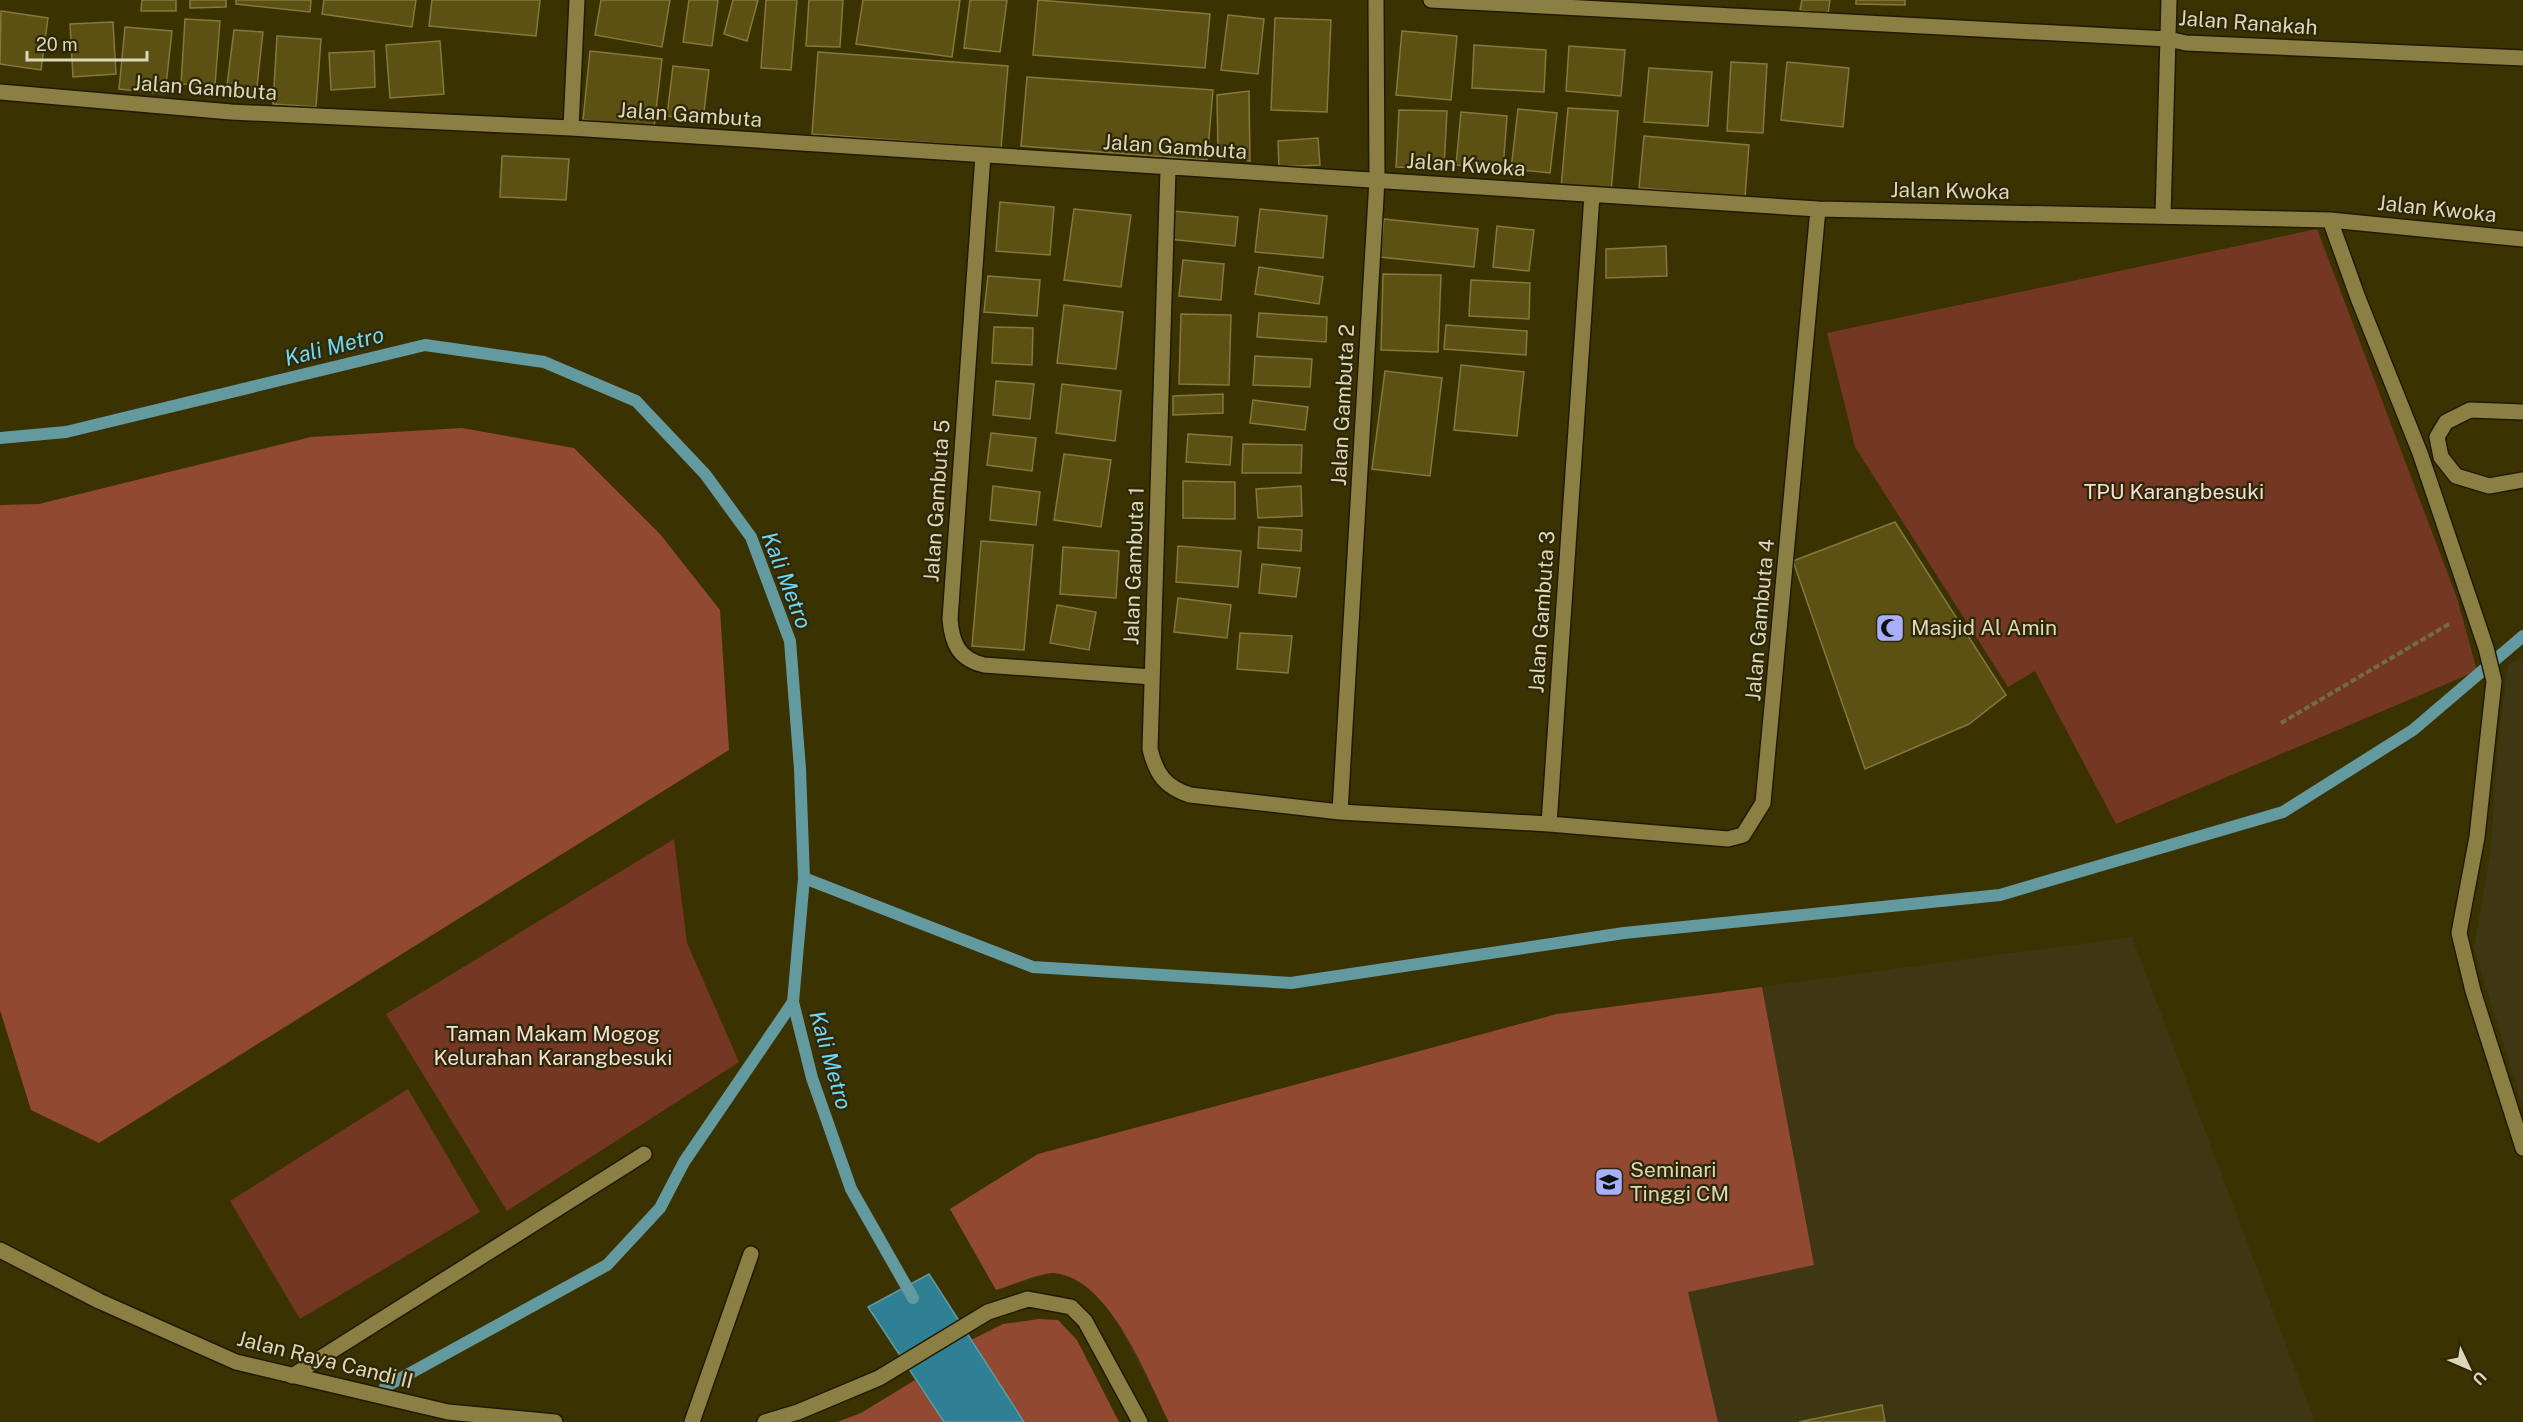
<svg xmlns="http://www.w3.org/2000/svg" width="2523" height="1422" font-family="'Public Sans',sans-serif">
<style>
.built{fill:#3f3713}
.green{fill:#743724}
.forest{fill:#914932}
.water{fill:#2f8095;stroke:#639aa0;stroke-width:1.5}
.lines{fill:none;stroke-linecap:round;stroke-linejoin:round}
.stream{stroke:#639aa0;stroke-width:12}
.building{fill:#5c5112;stroke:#84783d;stroke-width:1.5}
.service-casing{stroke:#201a00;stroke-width:18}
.minor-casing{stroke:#201a00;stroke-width:18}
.path{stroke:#746c41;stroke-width:4;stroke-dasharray:6 3;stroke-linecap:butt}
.service{stroke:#8b7f44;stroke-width:15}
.minor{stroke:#8b7f44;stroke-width:15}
.labels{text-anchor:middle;stroke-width:4.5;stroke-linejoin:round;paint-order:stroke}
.street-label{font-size:21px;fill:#ddd7b9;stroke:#2e2808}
.park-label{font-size:21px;fill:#f4ded7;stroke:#2e2808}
.poi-label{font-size:21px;fill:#ddd7b9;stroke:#2e2808;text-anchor:start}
.water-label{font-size:22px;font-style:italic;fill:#6ed9f7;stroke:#2e2808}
</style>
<rect width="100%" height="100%" fill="#3b3201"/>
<path class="built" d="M2523,657V1108L2474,947L2491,847L2497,752L2508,665Z
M2132,937L2315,1422H1169L1110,1310L1083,1282L1053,1273L996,1290L950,1209L1038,1154L1557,1014Z"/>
<path class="green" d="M2317,229L2457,598L2477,671L2116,824L2035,671L2008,687L1855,447L1827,333Z
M674,839L687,943L739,1062L507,1211L386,1014Z
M408,1089L480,1212L300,1319L230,1201Z"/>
<path class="forest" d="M462,428L574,448L660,534L720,610L729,750L99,1143L31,1110L0,1010V505L39,504L311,437Z
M1762,987L1814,1265L1688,1292L1718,1422H1169C1147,1378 1110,1278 1054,1273C1041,1272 1010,1286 996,1290L950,1209L1038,1154L1557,1014Z
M1039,1319L1058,1320L1077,1340L1119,1422H1024L971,1340L1003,1324Z
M915,1380L944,1422H837L861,1413Z"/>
<path class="water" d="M929,1274L1024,1422H944L868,1307Z"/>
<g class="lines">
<path class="stream" d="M0,438L66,432L425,345L544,362L636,401L705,474L751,537L790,641L800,769L804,878L793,1002L812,1078L851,1189L913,1298
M804,878L1033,967L1291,983L1624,933L2000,895L2283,812L2413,730L2523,636
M385,1387L607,1265L660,1208L684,1162L793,1002"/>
</g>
<path class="building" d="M142,0H176V11H141Z
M190,0H226V7L190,8Z
M236,0H311L310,12L236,4Z
M324,0H416L412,27L322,14Z
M432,0H540L536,36L429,26Z
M601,0H670L662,47L595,35Z
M689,0H718L712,46L683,42Z
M733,0H758L747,41L724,34Z
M766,0H797L791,70L761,68Z
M809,0H843L840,47L806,46Z
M863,0H960L952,57L856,44Z
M970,0H1007L1000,52L964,48Z
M1038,0L1210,14L1205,68L1033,55Z
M1802,0H1830L1828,14L1800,10Z
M1856,0H1905V5L1856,4Z
M1,11L48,18L41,70L0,64Z
M1228,15L1264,19L1258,74L1221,70Z
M1275,18L1331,20L1327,112L1271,110Z
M185,19L220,21L215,85L181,84Z
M113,22L116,74L73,77L70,24Z
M125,27L172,31L165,94L119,89Z
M234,30L263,32L256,95L226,93Z
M1402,31L1457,36L1451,100L1396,95Z
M277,36L321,39L316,107L273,104Z
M440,41L444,94L390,98L386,45Z
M1474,45L1546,50L1544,92L1472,88Z
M1569,46L1625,50L1621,96L1566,91Z
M374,51L375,87L331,90L329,53Z
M590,51L662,59L654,128L583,120Z
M818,52L1008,66L1001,148L812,134Z
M1731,62L1767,64L1763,133L1727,131Z
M1787,62L1849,68L1843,127L1781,120Z
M673,66L709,70L703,120L667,116Z
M1649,68L1712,72L1708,126L1644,122Z
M1027,77L1213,90L1207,160L1021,146Z
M1249,91L1250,161L1218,155L1217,95Z
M1568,108L1618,111L1611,192L1561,188Z
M1518,109L1557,113L1550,173L1511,169Z
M1399,110L1447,111L1444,169L1396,167Z
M1461,112L1507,116L1503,169L1456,165Z
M1644,136L1749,145L1745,197L1639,188Z
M1318,138L1320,165L1279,167L1278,141Z
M502,156L569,159L566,200L500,197Z
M1000,202L1054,207L1050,255L996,251Z
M1074,209L1131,215L1121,287L1064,280Z
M1260,209L1327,216L1323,258L1255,252Z
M1173,211L1238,217L1235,246L1169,239Z
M1384,219L1478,229L1474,267L1380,257Z
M1497,226L1534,230L1529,271L1493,267Z
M1666,246L1667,276L1606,278V249Z
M1183,260L1224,264L1221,300L1179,296Z
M1259,267L1323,277L1319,304L1255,294Z
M1383,274L1441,275L1438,352L1381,350Z
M988,276L1040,280L1037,316L984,312Z
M1471,280L1530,283L1529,319L1469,316Z
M1064,305L1123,312L1116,369L1057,363Z
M1259,313L1327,317L1326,342L1257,337Z
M1181,314L1231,315L1229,385L1179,384Z
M1446,325L1527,331L1526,355L1444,349Z
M994,327L1033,328L1032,365L992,363Z
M1255,356L1312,359L1310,387L1253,385Z
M1461,365L1524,372L1517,436L1454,430Z
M1385,371L1442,378L1430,476L1372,469Z
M996,381L1034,384L1030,419L993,415Z
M1062,384L1121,391L1115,441L1056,433Z
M1223,394V413L1173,415V396Z
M1253,400L1308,407L1305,430L1250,423Z
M991,433L1036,438L1032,471L987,465Z
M1188,434L1232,437L1230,465L1186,462Z
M1243,444L1302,445L1301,473H1242Z
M1064,454L1111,460L1101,527L1054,520Z
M1183,481L1235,482V519L1183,518Z
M993,486L1040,492L1036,525L990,520Z
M1301,486L1302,516L1258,518L1256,489Z
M1895,522L2006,695L1969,724L1865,769L1793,561Z
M1259,527L1302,530L1301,551L1258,548Z
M981,541L1033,545L1024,650L972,646Z
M1178,546L1241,551L1238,587L1176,582Z
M1063,547L1119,551L1116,598L1060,594Z
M1262,564L1300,568L1296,597L1259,593Z
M1178,598L1231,605L1227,638L1174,632Z
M1057,605L1096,612L1089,650L1050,643Z
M1240,633L1292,636L1288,673L1237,669Z
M1882,1405L1885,1422H1799Z"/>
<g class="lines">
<g class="service-casing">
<path id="service" d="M292,1376L644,1154
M692,1422L751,1254"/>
</g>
<g class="minor-casing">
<path id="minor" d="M1431,0L2168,39L2186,43L2523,58
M0,92L231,112L571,128L1818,209L2330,220L2523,239
M571,128L577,0
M983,155L950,619C952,644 959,659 984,665L1152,677
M1168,169L1150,749C1156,774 1165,787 1190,795L1340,812L1549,824L1592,195
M2163,216L2169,0
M2330,220L2358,298L2420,453L2486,648L2494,681L2477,837L2459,933L2473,991L2523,1148
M2523,412L2470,410L2446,422L2437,437L2441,457L2456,476L2489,486L2523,480
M1340,812L1377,180L1376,0
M1549,824L1728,839L1743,835L1763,803L1818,209
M0,1250L99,1301L236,1362L448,1412L555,1422
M765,1422L798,1412L879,1378L988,1312L1028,1299L1071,1307L1085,1321L1140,1422"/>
</g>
<path class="path" d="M2281,723L2449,624"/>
<use href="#service" class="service"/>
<use href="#minor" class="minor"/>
</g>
<defs>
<g id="mosque-square" transform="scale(1.5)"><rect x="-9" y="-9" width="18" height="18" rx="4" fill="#a7b0fc" stroke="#2e2808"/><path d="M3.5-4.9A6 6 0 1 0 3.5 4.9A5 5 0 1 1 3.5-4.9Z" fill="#111"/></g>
<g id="university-square" transform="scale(1.5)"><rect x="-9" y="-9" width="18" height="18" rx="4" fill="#a7b0fc" stroke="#2e2808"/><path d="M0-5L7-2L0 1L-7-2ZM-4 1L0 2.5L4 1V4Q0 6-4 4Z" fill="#111"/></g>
</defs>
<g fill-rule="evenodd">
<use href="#mosque-square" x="1890" y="628"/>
<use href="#university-square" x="1609" y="1182"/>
</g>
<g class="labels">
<g class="street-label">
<text transform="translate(2248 23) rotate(4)" y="7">Jalan Ranakah</text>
<text transform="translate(205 88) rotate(4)" y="7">Jalan Gambuta</text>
<text transform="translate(690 115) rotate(4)" y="7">Jalan Gambuta</text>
<text transform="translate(1175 147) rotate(4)" y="7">Jalan Gambuta</text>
<text transform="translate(1466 165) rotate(4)" y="7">Jalan Kwoka</text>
<text transform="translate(1950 191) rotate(1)" y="7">Jalan Kwoka</text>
<text transform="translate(2437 209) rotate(6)" y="7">Jalan Kwoka</text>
<text transform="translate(1343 405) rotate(-87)" y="7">Jalan Gambuta 2</text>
<text transform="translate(937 501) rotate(-86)" y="7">Jalan Gambuta 5</text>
<text transform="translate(1134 566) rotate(-88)" y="7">Jalan Gambuta 1</text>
<text transform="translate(1542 612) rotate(-86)" y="7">Jalan Gambuta 3</text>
<text transform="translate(1760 620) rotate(-85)" y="7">Jalan Gambuta 4</text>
<text transform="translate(325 1360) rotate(14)" y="7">Jalan Raya Candi II</text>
</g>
<g class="park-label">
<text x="2174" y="499">TPU Karangbesuki</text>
<text x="553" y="1041">Taman Makam Mogog<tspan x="553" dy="24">Kelurahan Karangbesuki</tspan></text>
</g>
<g class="poi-label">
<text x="1911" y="635">Masjid Al Amin</text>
<text x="1630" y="1177">Seminari<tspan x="1630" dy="24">Tinggi CM</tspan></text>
</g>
<g class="water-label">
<text transform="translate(334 346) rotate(-14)" y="8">Kali Metro</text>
<text transform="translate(787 580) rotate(69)" y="8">Kali Metro</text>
<text transform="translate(831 1060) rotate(74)" y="8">Kali Metro</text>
</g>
</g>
<g transform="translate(2469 1368) rotate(134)" stroke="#2e2808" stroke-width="4.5" paint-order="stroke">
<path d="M0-4.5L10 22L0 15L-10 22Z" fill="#ddd7b9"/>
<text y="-9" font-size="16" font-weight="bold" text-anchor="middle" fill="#ddd7b9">U</text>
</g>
<path d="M27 51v9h120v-9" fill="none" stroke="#ddd7b9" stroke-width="3"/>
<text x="36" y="51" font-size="18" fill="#ddd7b9" stroke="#2e2808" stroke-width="4.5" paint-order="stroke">20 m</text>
</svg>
